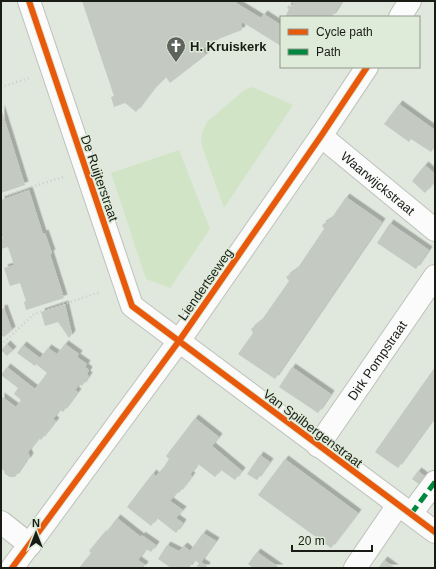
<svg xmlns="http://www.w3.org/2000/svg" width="436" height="569" font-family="Arial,sans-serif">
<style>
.green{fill:#d1e5c6}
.building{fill:#c4c9c2;filter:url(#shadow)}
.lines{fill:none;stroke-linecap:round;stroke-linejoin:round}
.pedestrian-casing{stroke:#bdc2bb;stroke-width:24}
.minor-casing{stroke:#bdc2bb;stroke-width:24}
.tertiary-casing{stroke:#bdc2bb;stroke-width:24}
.path{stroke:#cccecb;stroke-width:2.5;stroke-dasharray:1 3;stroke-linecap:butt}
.pedestrian{stroke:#fafbfa;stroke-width:22}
.minor{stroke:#fafbfa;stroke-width:22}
.tertiary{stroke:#fafbfa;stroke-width:22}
.quiet{stroke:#00873e;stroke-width:5;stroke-dasharray:10 5;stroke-linecap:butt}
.cycleway-casing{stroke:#dfebd9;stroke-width:8}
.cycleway{stroke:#e8590c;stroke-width:6}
.labels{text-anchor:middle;stroke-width:3;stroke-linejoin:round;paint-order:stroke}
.poi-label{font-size:13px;font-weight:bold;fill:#181c15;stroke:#dfebd9;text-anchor:start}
.street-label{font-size:13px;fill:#181c15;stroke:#dfebd9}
</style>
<defs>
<filter id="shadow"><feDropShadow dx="3.5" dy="-3.5" stdDeviation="0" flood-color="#0004"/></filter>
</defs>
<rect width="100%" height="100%" fill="#e0e7dd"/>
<path class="green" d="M251,87L257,89L293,105L224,208L201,143L202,133L207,122L243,91Z
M179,150L210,229L170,288L146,279L111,173Z"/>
<path class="building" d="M82,1H233L261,18L264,14L281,25V46L242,22L241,24L242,30L221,38L206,46L202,50L206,55L170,83L166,77L152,91L136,112L125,103L114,107L111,97L114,96Z
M295,1H342L332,17H285L289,9L287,8L289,5L291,7Z
M399,104L435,130V147L431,152L411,139L409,142L384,124Z
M1,108L25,185L1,193Z
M425,165L435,174V181L425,193L412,181Z
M29,190L43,234L45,233L52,253L50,254L64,298L26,310L24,302L26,301L20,283L10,286L4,268L14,265L8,247L1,249V239L3,238L1,233V230L2,229L1,226V200Z
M346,197L382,222L275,379L238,354L253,333L251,329L261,321L289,281L286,277L297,269L324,229L322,225L331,219Z
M390,223L429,250L416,269L377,243Z
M65,304L72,334L69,338L58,322L45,326L41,312Z
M4,308L12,330L4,337L1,335V309Z
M7,344L13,350L7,356L1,350Z
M65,344L79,354L77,357L87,364L85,367L89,370L87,374L89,376L82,386L79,384L78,386L75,390L78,392L63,412L60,410L53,419L56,421L41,440L39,438L36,442L28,452L30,457L27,461H26L15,477H10L5,474L4,471L1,468V396L16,407L21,400L14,394L18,388L1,375L7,367L35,389L47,373L36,364L35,366L17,353L23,345L40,358L48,348L57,354Z
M292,367L331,394L318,413L279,387Z
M435,367V417L398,468L375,452Z
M195,418L219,437L212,446L242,471L235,480L221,470L215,477L198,464L190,475L192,476L186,484L179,493L177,492L170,501L183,510L176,518L183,523L176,533L157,518L151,526L127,507L153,473L156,476L164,467L169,459L166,456Z
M260,455L270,462L257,480L247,474Z
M285,459L358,513L331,548L258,495Z
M418,471L430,480L424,488L412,479Z
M117,518L141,537L142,535L143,536L156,545L151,552L146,549L138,560L145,565L143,568H79L91,553L89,551L103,534L104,535Z
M203,533L216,541L201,562L207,566L206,568H196L199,563L194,560L189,568H171L158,559L167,545L179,551L184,546L190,551Z
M257,552L280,568H253L248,564Z
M384,560L395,568H378Z"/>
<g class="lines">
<g class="pedestrian-casing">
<path id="pedestrian" d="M411,514L435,482"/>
</g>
<g class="minor-casing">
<g id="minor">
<path d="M29,1L132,306L435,532"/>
<path id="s1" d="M321,136L435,230"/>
<path id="s2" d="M318,446L435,276"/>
<path d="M1,522L30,545"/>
<path d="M355,568L398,505"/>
</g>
</g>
<g class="tertiary-casing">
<path id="tertiary" d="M400,17L410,1
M12,568L179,341L321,136L367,67"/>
</g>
<path class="path" d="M1,87L29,78
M1,197L63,177
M1,345L34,314L100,292"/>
<use href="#pedestrian" class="pedestrian"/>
<use href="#minor" class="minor"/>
<use href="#tertiary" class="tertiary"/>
<path class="quiet" d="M411,514L435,482"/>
<g class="cycleway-casing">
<path id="cycleway" d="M29,1L132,306L435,532
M12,568L179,341L321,136L367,67"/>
</g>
<use href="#cycleway" class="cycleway"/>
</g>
<defs>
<g id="church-pin" transform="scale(1)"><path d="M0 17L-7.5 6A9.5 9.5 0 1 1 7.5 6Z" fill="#5e635b" stroke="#dfebd9"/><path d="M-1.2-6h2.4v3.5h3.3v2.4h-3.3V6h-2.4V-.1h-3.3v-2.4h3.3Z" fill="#fff"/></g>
</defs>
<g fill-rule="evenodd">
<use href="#church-pin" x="176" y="46"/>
</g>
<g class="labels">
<g class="poi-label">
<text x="190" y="51">H. Kruiskerk</text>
</g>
<g class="street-label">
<text transform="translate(100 178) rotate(71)" y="5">De Ruijterstraat</text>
<text dy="5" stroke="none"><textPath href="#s1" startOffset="74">Waarwijckstraat</textPath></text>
<text transform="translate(205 284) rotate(-55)" y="5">Liendertseweg</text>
<text dy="5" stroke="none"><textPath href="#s2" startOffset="104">Dirk Pompstraat</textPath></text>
<text transform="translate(313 428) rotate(37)" y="5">Van Spilbergenstraat</text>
</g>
</g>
<rect width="436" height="569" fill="none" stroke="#181c15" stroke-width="4"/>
<rect x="280" y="16" width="140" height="52" fill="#dfebd9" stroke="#8f988b"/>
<rect x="288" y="29" width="20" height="6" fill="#e8590c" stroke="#8f988b"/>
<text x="316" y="36" font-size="12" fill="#181c15">Cycle path</text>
<rect x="288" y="49" width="20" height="6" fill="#00873e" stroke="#8f988b"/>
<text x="316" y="56" font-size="12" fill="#181c15">Path</text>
<g transform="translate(36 533)" stroke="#dfebd9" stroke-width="3" paint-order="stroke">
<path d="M0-3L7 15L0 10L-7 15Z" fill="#181c15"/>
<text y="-6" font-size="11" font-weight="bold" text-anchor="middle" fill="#181c15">N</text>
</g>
<path d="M292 545v6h80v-6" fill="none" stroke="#181c15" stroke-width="2"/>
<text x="298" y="545" font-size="12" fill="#181c15" stroke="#dfebd9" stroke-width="3" paint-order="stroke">20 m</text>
</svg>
